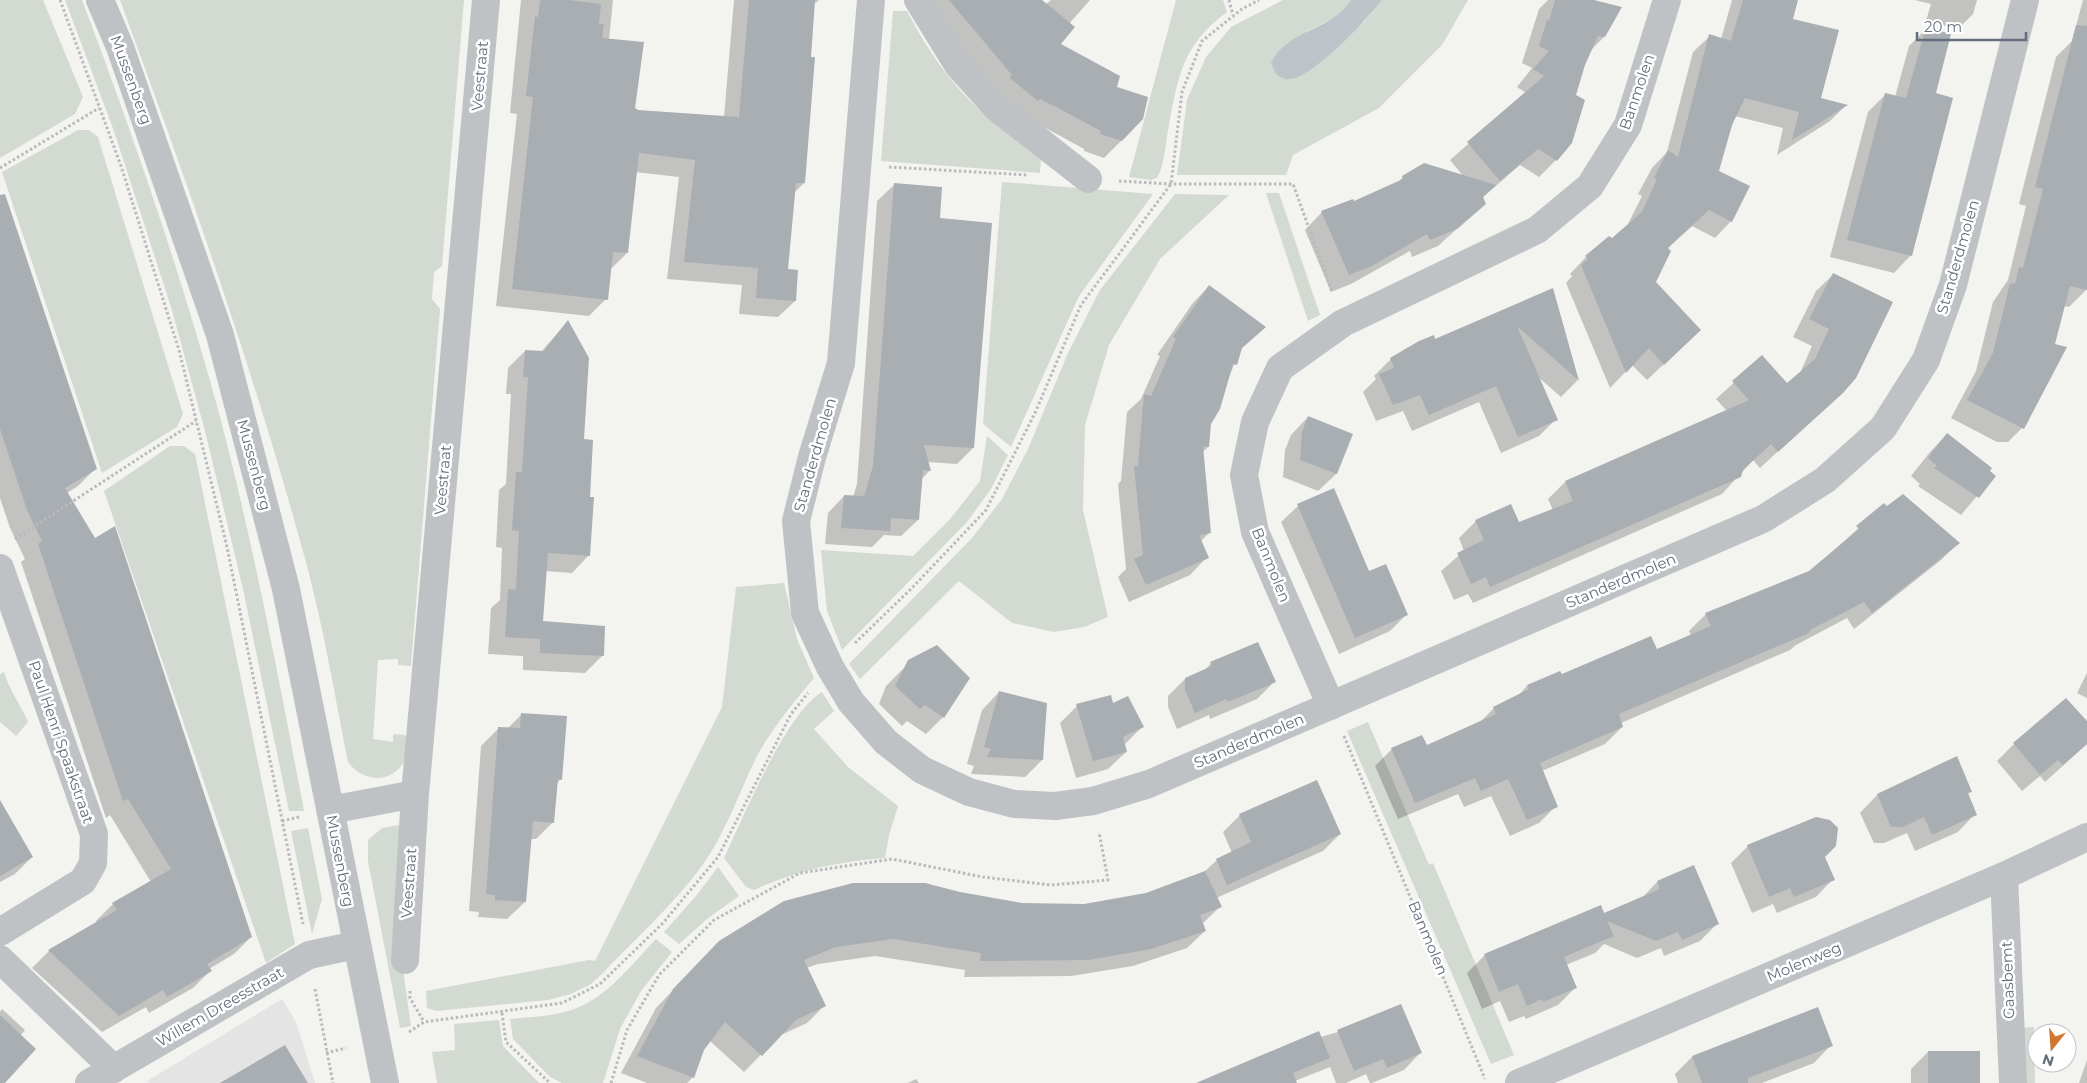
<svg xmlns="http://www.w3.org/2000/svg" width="2087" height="1083" font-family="Montserrat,sans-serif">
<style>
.built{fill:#e3e4e3}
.green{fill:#d3dad1}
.water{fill:#bcc3c9}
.shadow{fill:#0003}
.building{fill:#a9aeb3}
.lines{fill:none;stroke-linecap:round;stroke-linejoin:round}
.path{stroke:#b9babd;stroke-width:3;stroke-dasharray:2.5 2.5;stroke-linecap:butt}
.minor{stroke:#bfc2c5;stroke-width:28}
.labels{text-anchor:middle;stroke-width:5;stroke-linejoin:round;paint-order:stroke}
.street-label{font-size:15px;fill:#656e7e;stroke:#fff}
</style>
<rect width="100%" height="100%" fill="#f3f3f0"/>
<path class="built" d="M282,999L296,1022L315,1083H150L147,1081Z"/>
<path class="green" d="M0,0H43L83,97L75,114L0,158Z
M65,0H82C132,132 178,265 216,402C252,536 278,674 304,811H289L243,589L205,431L171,307L114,131Z
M120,0H464L442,266L434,272L432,299L440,309L411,666L398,665V659L378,660L373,739L393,742V734L405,735L407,738C406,747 407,758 402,765C387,785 361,780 348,762C335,697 324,630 307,566C255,374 189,187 120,0Z
M1176,0H1223L1227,12C1180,46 1177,82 1167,136C1165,150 1164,165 1157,178L1151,180L1129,177Z
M1283,0H1351L1344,12L1306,32L1363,23L1382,0H1468L1442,45L1379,108L1293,155L1286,175H1177L1187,100L1206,57L1231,27Z
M893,11H907C942,78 978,116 1041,157L1040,173L881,161Z
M78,130H89L98,137L183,414L177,427L102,473L2,172Z
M1002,182L1153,194L1079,296L1011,447L983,424Z
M1266,193H1279L1320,315L1308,321Z
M1175,194L1229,195L1160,259L1109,345L1085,425L1083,510L1108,617L1084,627L1054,632L1012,623L959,581L860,679L849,664L972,538L1002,499L1028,449L1068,353L1100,290Z
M987,436L1008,455L991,489L967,522L842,650L827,611L821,550L913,556L951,518L980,481Z
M170,446H184L195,454L295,944L266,963L104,491Z
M784,583L797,639L814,678C793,703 772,728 756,758C740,791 728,826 708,857C682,897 636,938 603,973L591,984L571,994L548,1000L436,1011L427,1008L426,991L589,960L595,961L722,707L736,587Z
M4,672C9,690 21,705 28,722L16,736L0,722V674Z
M822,692L834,711L814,729L848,767L898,806L889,835L885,858C837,862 798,870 754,890L746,887L724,858C743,818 786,713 822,692Z
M1368,722L1429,865L1433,863L1514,1055L1491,1064L1347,731Z
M405,824L403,970L411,1026L400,1028L368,861V840L382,828Z
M308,828L322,899L312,934L291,831Z
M718,867L739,896L707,919L679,944L664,932L696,896Z
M656,939L672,952L641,991L620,1029L603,1083H562L550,1077L513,1039L510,1019C527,1017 544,1017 560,1013C602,1005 628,968 656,939Z
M499,1020L503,1046L539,1083H437L432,1052L455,1050L454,1024Z
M2034,1027L2035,1083H2016L2019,1028Z"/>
<path class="water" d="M1351,0H1382C1368,18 1309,83 1286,79C1283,79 1279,76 1276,74L1271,63C1286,30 1333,30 1351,0Z"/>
<path class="shadow" d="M521,0H613L609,40L634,108L637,111L724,117L734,0H819L813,5L804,183L794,193L787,271L795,301L778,317L739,314L742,285L667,279L679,177L635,172L627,253L610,270L606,299L589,316L496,306L517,114L510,113Z
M931,0H1022L1031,16L1051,0H1090L1069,24L1059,44L1115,88L1122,140L1104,158L1084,151V149L1022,115L950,39Z
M1548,0H1589L1604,37L1590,51L1584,64L1556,160L1539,177L1520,165L1482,198L1484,204L1438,246L1412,257L1410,251L1351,284L1331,292L1305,230L1322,212L1353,202L1396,184L1403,177H1464L1450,160L1526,93L1517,87L1532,68L1522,63L1539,9Z
M1732,0H1796L1791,20L1820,99L1845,106L1830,121L1777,155L1783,128L1735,116L1717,171L1731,221L1715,238L1692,226L1667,248L1654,282L1682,347L1647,380L1632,365L1610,388L1566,283L1572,276L1570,274L1586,257L1609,238L1612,240L1627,226L1642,196L1638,194L1652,168L1667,152L1693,52L1710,36L1721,39Z
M1915,0H1977L1973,14L1958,29L1926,21L1931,4Z
M2083,0H2087V289L2069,307L2064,306L2026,424L2008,442H1997L1951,418L1976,371L1993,302L2008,280L2026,206L2019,204L2056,57L2072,41Z
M1926,29L1934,94L1911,255L1894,273L1830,257L1868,112L1885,95L1895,97L1909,46Z
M894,185L973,448L957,464L928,462L930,470L921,480L918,520L901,536L884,535L872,547L825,544L828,513L844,496L853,497L857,484L877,201Z
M0,215L95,469L78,486L67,493L251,937L234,954L209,969L210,971L193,988L149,1013L146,1007L102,1032L32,968L49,951L97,923L96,921L113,904L151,882L110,815L106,818L21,562L25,559L10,528L0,498Z
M1834,274L1842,392L1760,468L1753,460L1722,494L1473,603L1468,594L1454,600L1441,571L1464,551L1459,538L1476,521L1518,524L1553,510L1548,499L1565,482L1727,411L1716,399L1762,357L1787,385L1800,373L1812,346L1793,337L1816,291Z
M1209,286L1264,327L1240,350L1210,424L1208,447L1202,453L1209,533L1200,542L1207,557L1190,575L1129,602L1118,577L1126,569L1118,484L1121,481L1127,412L1141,399L1160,356L1157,355L1192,304Z
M1552,289L1577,381L1561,397L1537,376L1556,419L1539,436L1501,453L1479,402L1412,431L1403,411L1376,421L1363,392L1376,379L1374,376L1391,359L1405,349L1433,337L1434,340Z
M567,322L589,498V555L572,573L545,571L542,623L604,627L602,656L585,673L523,670V656L488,654L491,608L500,600L502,548L496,547L499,490L506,484L511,394H506L508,368L525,351L541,352Z
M1308,417L1351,434L1336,474L1318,491L1283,477L1285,450L1291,435Z
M1947,434L1994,476L1961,515L1918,486L1920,484L1911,476L1930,452Z
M1884,505L1958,543L1941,560L1854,629L1847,618L1796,645L1790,650L1621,723L1622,727L1605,744L1542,771L1556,806L1539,823L1510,836L1491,796L1464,807L1458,794L1398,819L1375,766L1392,749L1426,746L1478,724L1494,708L1518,696L1527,686L1560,672L1561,676L1656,650L1691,636L1689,631L1706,614L1810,572Z
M1298,506L1368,573L1406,615L1390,631L1339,654L1281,522Z
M936,647L943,717L926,734L907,721L902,726L879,704L886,686L916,656Z
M1211,663L1274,682L1257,699L1210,719L1209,715L1177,729L1168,707V696L1185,679L1204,671Z
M2087,673V698L2077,693Z
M999,692L1042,760L1025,777L971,774L974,766L967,764L982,710Z
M1113,705L1142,727L1125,744L1126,752L1108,769L1076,778L1060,723L1077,706Z
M522,714L561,779L556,784L553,822L536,839H530L525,902L507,919L478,917L479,912L469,911L481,746L499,728L507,729Z
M2087,723V744L2045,782L2040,776L2022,791L1997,761L2014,744Z
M1956,758L1971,791L1967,795L1975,814L1958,832L1915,851L1907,833L1884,843H1874L1860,813L1877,795Z
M1317,782L1340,834L1323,851L1216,898L1221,906L1202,924L1205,931L1187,948L1133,966L1071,976L964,977L965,970L875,956L818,964L806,968L824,1006L807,1023L779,1036L744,1072L710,1041L703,1050L693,1077L687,1083H647L621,1073L656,1008L702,960L960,893L1022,904L1084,905L1146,894L1203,873L1217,860L1232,853L1223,832L1239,816Z
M0,805L32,857L15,874L0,882Z
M1748,846L1824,857L1833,879L1816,897L1777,913L1773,904L1752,913L1731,863Z
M1693,867L1717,924L1700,941L1664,956L1661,948L1637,958L1604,944L1595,953L1566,965L1575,988L1558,1005L1526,1019L1524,1016L1509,1022L1500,1001L1482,1009L1467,973L1485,955L1603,915L1642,898L1657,882Z
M2,1009L25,1030L20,1036L3,1083H0V1012Z
M1338,1032L1420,1053L1404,1070L1372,1083H1370L1366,1074L1346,1083H1336L1330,1067L1295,1081L1296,1083H1203L1279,1049Z
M1831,1045L1814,1063L1762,1083H1678L1675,1074L1692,1057Z
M1928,1052L1979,1083H1911V1069Z
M2087,1060V1083H2079Z
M916,1079L919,1083H908Z"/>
<path class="building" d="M540,0H568L601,4L599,24H604L602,38L644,42L635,108L638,110L739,117L749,0H815L811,57H815L805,183H796L788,269L798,270L796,301L756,298L758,268L684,262L695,160L639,153L628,253L613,252L608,300L512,289L533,97L526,96L535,16L538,17Z
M949,0H1042L1075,27L1061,44L1120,76L1117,87L1148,97L1143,119L1122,141L1100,134L1101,131L1056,107L1040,99L1038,101L1010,78L1012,75Z
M1555,0H1594L1622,7L1605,37L1598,36L1585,65L1576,95L1585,100L1572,143L1557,161L1538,149L1500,181L1467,142L1544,76L1533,69L1549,51L1539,46L1547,20L1549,21Z
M1743,0H1798L1793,19L1839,30L1821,98L1848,105L1792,140L1799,112L1745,98L1732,125L1719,171L1750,186L1732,222L1709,210L1668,248L1671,251L1656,282L1701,330L1664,365L1649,348L1626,373L1581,265L1588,259L1585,256L1609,236L1612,238L1642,212L1657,179L1654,178L1668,150L1678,157L1709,34L1731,41Z
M2076,25L2087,26V290L2070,286L2055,344L2067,347L2024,429L1967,400L1993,353L2010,283L2015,284L2019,267L2023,268L2043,189L2035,187Z
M1926,27L1951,34L1936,93L1953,98L1912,256L1847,240L1885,93L1906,98Z
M1424,163L1496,185L1483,197L1486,204L1457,229L1430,240L1427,234L1370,267L1349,275L1321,211L1353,199L1354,201L1403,179L1402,176Z
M894,183L942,187L940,218L992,223L974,448L924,445L931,471L923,470L919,520L891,518L890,531L841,528L844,495L864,496L873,466Z
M5,194L97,469L65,488L95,538L115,526L252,937L207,964L212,971L167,997L163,990L119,1016L48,950L117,910L112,903L171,869L128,799L123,801L38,544L42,541L27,510L0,429V195Z
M1833,273L1893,302L1856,378L1843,393L1778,452L1771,444L1743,470L1741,477L1490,587L1486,577L1471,584L1457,553L1484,540L1475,520L1511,504L1519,522L1573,501L1565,481L1749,400L1732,381L1762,355L1787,383L1815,359L1829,329L1809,319Z
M1209,285L1266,327L1242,348L1237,365L1233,364L1220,409L1211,424L1209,447L1203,446L1211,533L1199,535L1209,558L1146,585L1134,559L1143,555L1134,466H1138L1144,394L1151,396L1176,339L1173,337Z
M1553,288L1579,381L1517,326L1558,420L1518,437L1496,386L1429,415L1420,395L1393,405L1379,374L1394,368L1390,358L1419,341L1434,335L1435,339Z
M568,320L589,358L584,439L593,440L590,497H594L590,556L548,553L543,621L605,626L604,656L540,653V639L505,637L508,589L516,590L519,531L512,530L516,472H522L528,377H523L525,350L544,351Z
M1308,416L1353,434L1337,474L1300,460L1302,432Z
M1947,433L1992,468L1990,471L1996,476L1979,498L1934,468L1937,466L1928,458Z
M1334,488L1369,571L1386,564L1408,615L1355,638L1297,504Z
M1903,494L1960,543L1872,613L1864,602L1810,630L1809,633L1619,714L1623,727L1540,763L1558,807L1527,820L1508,779L1481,791L1475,778L1415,803L1391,748L1422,735L1427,745L1496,714L1493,707L1529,689L1527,685L1560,671L1562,674L1651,636L1657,649L1711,626L1705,613L1809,571L1859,529L1856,526L1884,503L1887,506Z
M1258,642L1276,682L1228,702L1226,699L1195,713L1185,690V678L1212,666L1210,662Z
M937,645L970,678L944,718L925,705L920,709L895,686L908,660Z
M999,691L1047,703L1043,760L987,757L991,749L984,747Z
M1111,695L1113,703L1128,696L1144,727L1123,737L1127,752L1093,761L1076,704Z
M2066,698L2087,721V744L2063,765L2058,760L2040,775L2013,743Z
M521,713L567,716L562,780L558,779L554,823L533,821L526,902L495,900V895L486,894L498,727L520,728Z
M1957,756L1972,792L1968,793L1977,815L1932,835L1924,817L1903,827H1891L1877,794Z
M1317,780L1341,834L1227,885L1216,859L1251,842L1239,814Z
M0,800L33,857L0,876Z
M1816,817L1830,820L1838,828L1836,846L1825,857L1835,880L1794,897L1790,888L1769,897L1747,845Z
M1694,865L1719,924L1682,940L1678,932L1656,941L1607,921L1614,936L1564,957L1577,988L1543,1002L1542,999L1527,1006L1518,984L1499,992L1484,954L1601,905L1604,913L1660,889L1657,881Z
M1205,871L1222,907L1200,915L1206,931L1151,949L1089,960L980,961L981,953L893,939L836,947L804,960L826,1006L796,1020L762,1056L725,1022L704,1050L694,1078L637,1056L673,989L719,941L784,901L853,883H925L960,892L1022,903L1084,904L1146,893Z
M1401,1004L1422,1053L1387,1068L1383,1059L1354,1071L1337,1030Z
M1818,1007L1833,1046L1748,1078V1083H1702L1692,1056Z
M0,1015L36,1049L5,1083H0Z
M1319,1031L1330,1058L1293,1073L1297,1083H1196Z
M285,1045L308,1083H220Z
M1928,1051H1980V1083H1928Z"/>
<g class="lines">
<path class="path" d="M60,0L121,166L179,350L227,547L303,924
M1229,0L1233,15
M889,167L1028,175
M0,168L99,108
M1119,181L1171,184H1293L1332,292
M15,539L196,421
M855,643L911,589L986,510L1035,413L1081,305L1171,184L1182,92L1202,41L1242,9L1259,0
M1344,736L1485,1079
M282,821L299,817
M315,989L333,1083
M410,991V998L424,1022
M502,1013L506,1042L550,1083
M409,1032L424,1022L562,1003L600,984L663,923L718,857L791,714L808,693
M326,1053L346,1048
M611,1083L627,1030L659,975L714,920L800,873L892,859L983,877L1051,885L1108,880L1099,832"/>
<path class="minor" d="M100,0L120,47L220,335L286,589L385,1083
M871,0L841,363L812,457L796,521L805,613L830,667L851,702L886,742L922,770L969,792L1014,804L1055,806L1093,801L1149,784L1763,519L1825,480L1883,428L1926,360L1953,285L2025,0
M918,0L958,65L997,108L1088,179
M0,568L94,834L93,863L83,881L0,932
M1331,706L1255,532L1244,475L1255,422L1280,368L1343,323L1537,230L1590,186L1628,125L1667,0
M330,810L415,794
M2004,876L2013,1083
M0,959L114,1069
M405,960L415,794L486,0
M89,1083L309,955L356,945
M1519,1083L2004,876L2087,837"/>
</g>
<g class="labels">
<g class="street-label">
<text transform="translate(480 76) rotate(-85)" y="5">Veestraat</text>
<text transform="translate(131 80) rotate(70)" y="5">Mussenberg</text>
<text transform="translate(1637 92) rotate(-71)" y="5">Banmolen</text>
<text transform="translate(1958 257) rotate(-74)" y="5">Standerdmolen</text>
<text transform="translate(815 455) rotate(-74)" y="5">Standerdmolen</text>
<text transform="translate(254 465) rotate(75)" y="5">Mussenberg</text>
<text transform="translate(443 480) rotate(-85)" y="5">Veestraat</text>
<text transform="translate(1271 565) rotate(68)" y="5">Banmolen</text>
<text transform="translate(1621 581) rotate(-23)" y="5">Standerdmolen</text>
<text transform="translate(1249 741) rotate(-23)" y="5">Standerdmolen</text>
<text transform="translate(61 742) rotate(71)" y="5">Paul Henri Spaakstraat</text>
<text transform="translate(340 861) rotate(79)" y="5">Mussenberg</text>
<text transform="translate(409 883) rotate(-86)" y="5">Veestraat</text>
<text transform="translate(1428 938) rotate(67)" y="5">Banmolen</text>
<text transform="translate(1804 962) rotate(-23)" y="5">Molenweg</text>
<text transform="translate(2008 980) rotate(-92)" y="5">Gaasbemt</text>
<text transform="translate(220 1007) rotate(-30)" y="5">Willem Dreesstraat</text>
</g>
</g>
<g transform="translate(2052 1048) rotate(197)"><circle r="24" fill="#ffffff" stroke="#c1c5cb"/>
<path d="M0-4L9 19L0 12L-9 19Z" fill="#d27731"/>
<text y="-8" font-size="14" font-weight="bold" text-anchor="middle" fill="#656e7e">N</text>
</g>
<path d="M1917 32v8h109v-8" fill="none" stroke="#656e7e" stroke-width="2.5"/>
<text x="1924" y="32" font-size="15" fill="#656e7e" stroke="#ffffff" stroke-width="4" paint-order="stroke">20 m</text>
</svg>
